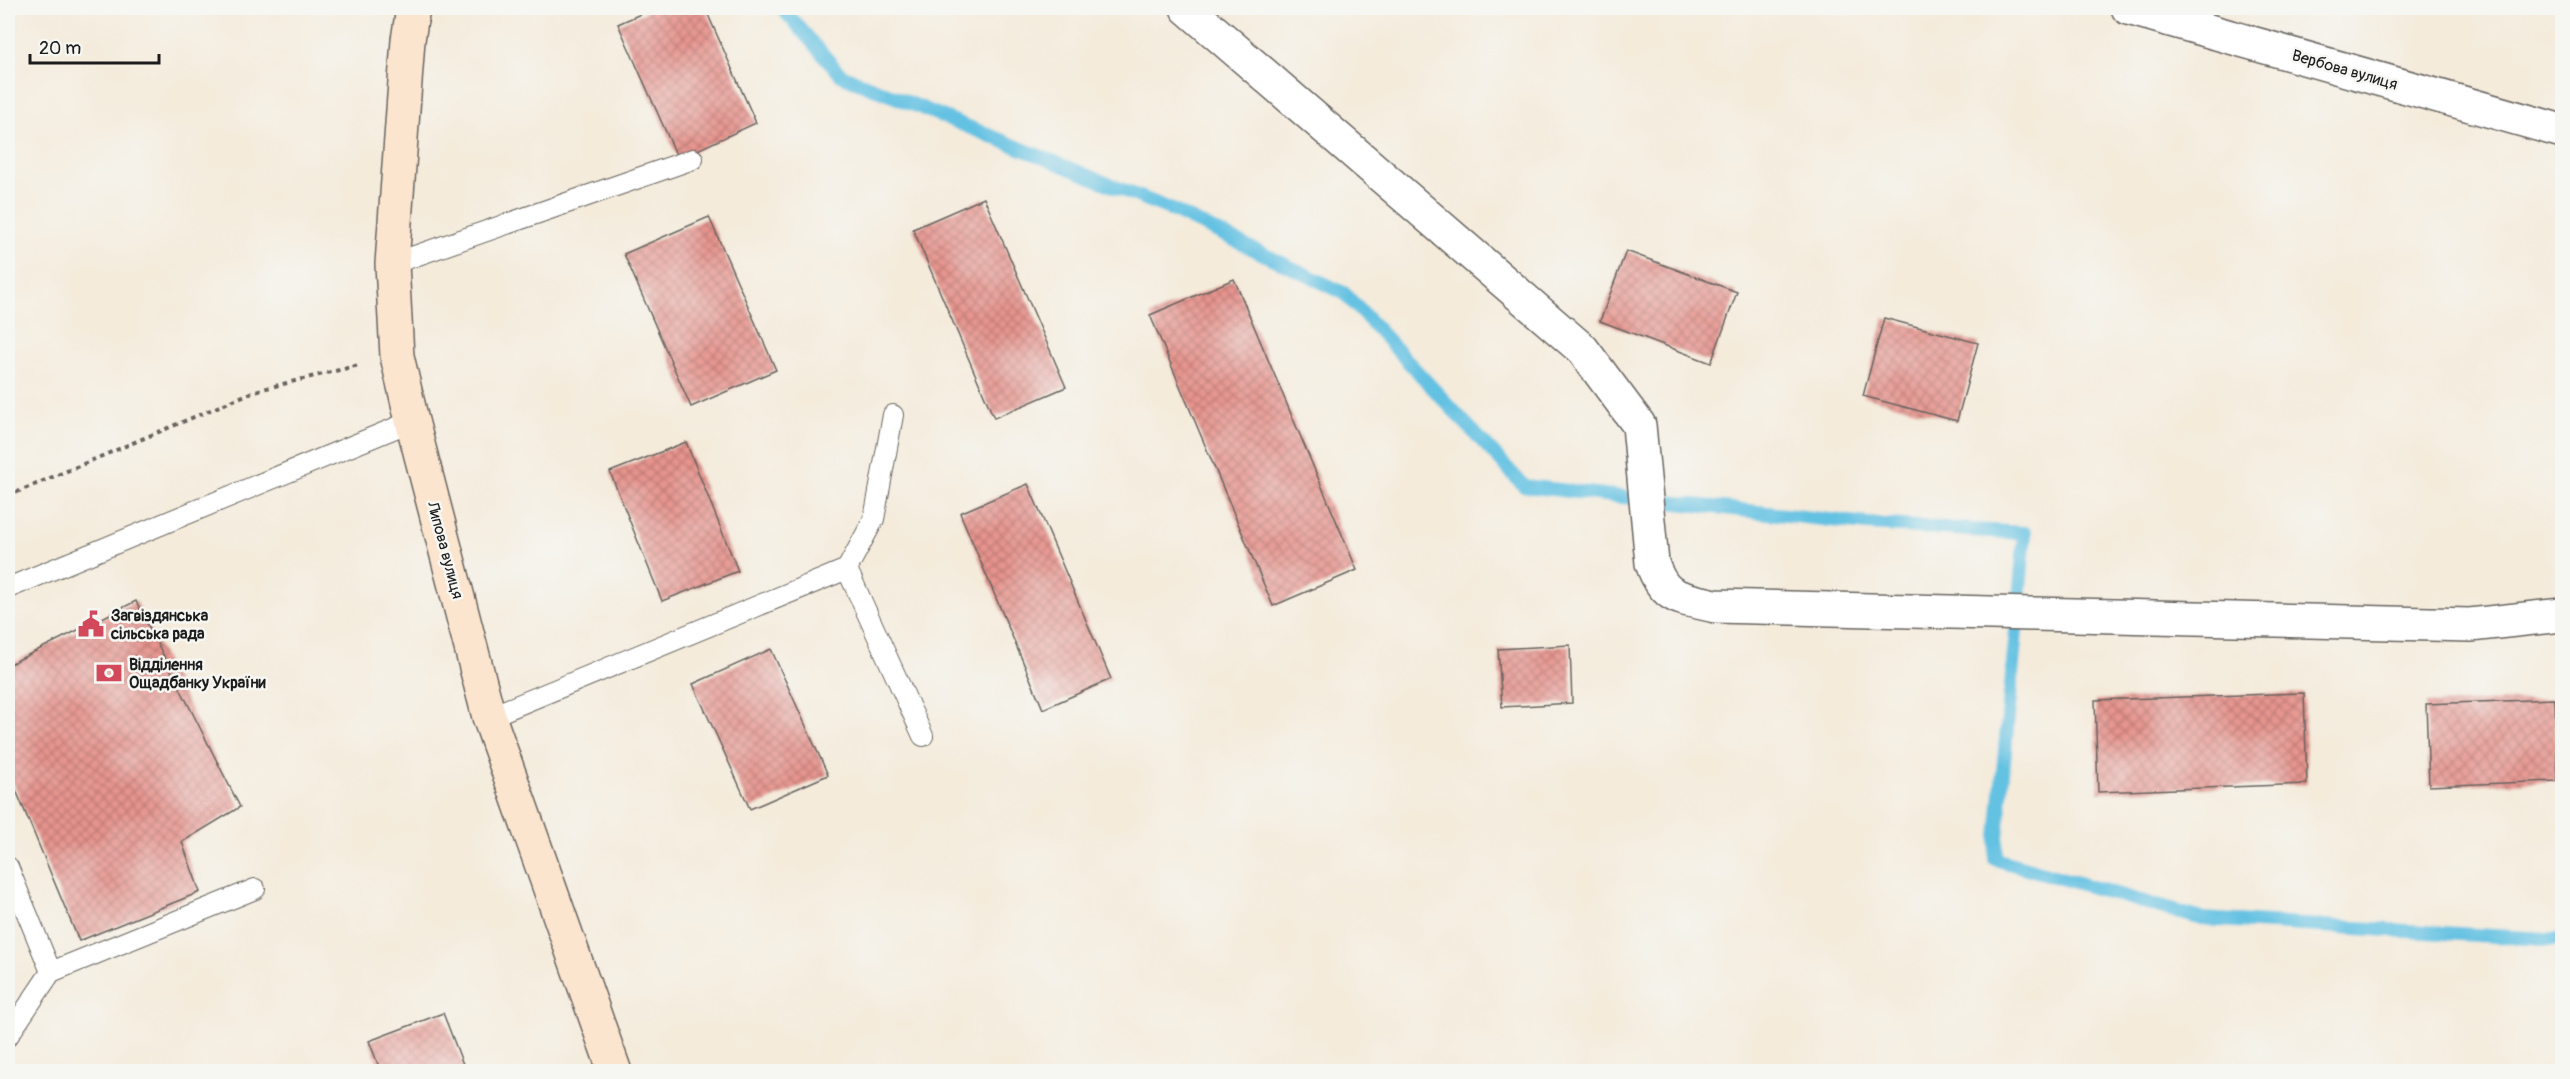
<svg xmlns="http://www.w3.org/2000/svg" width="2570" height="1079" font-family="Pangolin,sans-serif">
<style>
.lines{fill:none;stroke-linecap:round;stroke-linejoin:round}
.stream{stroke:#64c1e2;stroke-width:14}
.building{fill:url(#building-cross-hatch)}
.lane-casing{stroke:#68645f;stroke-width:22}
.street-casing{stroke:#68645f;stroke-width:36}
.secondary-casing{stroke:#68645f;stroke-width:36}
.path{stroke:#68645f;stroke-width:4;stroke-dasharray:4.5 4.5;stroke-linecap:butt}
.lane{stroke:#fff;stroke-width:20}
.street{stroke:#fff;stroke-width:33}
.secondary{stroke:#fbe5cf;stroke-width:33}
.labels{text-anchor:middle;stroke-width:5;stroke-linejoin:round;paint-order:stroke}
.street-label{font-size:16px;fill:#1c1c1c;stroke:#f6f6f2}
.poi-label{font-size:16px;font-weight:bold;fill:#1c1c1c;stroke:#f6f6f2;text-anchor:start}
</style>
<defs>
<pattern id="building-cross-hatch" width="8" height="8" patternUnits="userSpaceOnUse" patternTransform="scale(1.5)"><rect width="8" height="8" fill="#e7948e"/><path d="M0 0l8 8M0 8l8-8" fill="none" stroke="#ba7873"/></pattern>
</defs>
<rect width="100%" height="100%" fill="#f6f6f2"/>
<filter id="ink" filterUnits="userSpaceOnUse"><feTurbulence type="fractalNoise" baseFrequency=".0167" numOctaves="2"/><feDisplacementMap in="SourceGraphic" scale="12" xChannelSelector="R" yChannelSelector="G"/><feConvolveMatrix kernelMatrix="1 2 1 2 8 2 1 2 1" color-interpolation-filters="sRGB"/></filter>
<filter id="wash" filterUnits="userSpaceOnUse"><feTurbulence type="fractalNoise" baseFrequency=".008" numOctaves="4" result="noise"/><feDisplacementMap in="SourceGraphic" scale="24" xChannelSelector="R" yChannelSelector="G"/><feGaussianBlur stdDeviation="1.35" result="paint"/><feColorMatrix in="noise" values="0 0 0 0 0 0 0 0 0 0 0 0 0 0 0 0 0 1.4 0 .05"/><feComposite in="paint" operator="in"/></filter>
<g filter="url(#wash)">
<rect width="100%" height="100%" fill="#f4ebdb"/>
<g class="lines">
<path class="stream" d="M782,8L841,75L1172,210L1344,293L1524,486L1867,524L2025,533L1995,859L2202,919L2562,940"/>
</g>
<g id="blocks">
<path class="building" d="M654,8H705L756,123L678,159L618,24Z
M984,198L1066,387L994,418L913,229Z
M709,217L776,370L691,407L624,254Z
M1626,251L1737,292L1711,363L1600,321Z
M1234,279L1357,570L1273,606L1150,315Z
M1884,318L1978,343L1957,421L1863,396Z
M686,442L738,571L662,601L610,472Z
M1028,484L1111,679L1043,709L960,513Z
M136,601L240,807L182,842L200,892L79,941L8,771V665Z
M1570,645L1572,703L1502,707L1498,649Z
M771,649L828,775L750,809L693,684Z
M2304,693L2307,784L2098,792L2095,700Z
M2555,699L2558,781L2429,786L2426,704Z
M443,1013L466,1072H381L369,1041Z"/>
</g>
</g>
<g filter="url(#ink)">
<use href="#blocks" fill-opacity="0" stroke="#68645f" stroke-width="1.5"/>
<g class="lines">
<g class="lane-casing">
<path id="lane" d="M392,264L693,159
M847,569L874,519L893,415
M8,588L412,421
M489,717L847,569L923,736
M8,867L51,972L255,889
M8,1036L51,972"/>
</g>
<g class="street-casing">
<path id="street" d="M1187,8L1583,350L1639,425L1652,563C1665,601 1680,597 1715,606L2470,625L2562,615
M2128,8L2562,131"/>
</g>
<g class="secondary-casing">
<path id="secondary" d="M413,8L408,40L392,264L397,356L412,421L489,717L615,1072"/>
</g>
<path class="path" d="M8,496L255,391L359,365"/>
<use href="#lane" class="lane"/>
<use href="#street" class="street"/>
<use href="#secondary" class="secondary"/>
</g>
</g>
<defs>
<g id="civic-bare" transform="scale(2.07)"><path d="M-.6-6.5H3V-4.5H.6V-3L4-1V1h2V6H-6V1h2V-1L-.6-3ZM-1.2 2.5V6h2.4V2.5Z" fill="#d1495b" stroke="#f6f6f2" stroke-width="2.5" paint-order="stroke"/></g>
<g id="bank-bare" transform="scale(2.07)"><path d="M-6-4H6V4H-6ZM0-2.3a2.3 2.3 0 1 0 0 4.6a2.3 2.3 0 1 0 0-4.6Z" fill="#d1495b" stroke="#f6f6f2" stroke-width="2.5" paint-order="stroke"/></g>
</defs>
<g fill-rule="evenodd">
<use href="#civic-bare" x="91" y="624"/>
<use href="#bank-bare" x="109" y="673"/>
</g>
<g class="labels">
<g class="street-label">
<text transform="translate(2345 69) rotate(16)" y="6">Вербова вулиця</text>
<text transform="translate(446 550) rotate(75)" y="6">Липова вулиця</text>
</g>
<g class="poi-label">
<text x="111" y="621">Загвіздянська<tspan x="111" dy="18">сільська рада</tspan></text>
<text x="129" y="670">Відділення<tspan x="129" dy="18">Ощадбанку України</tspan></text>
</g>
</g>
<rect width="2570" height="1079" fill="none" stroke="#f6f6f2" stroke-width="30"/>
<path d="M30 54v9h129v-9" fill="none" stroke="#1c1c1c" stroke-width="3"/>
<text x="39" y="54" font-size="18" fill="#1c1c1c" stroke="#f6f6f2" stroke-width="4.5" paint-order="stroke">20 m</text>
</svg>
